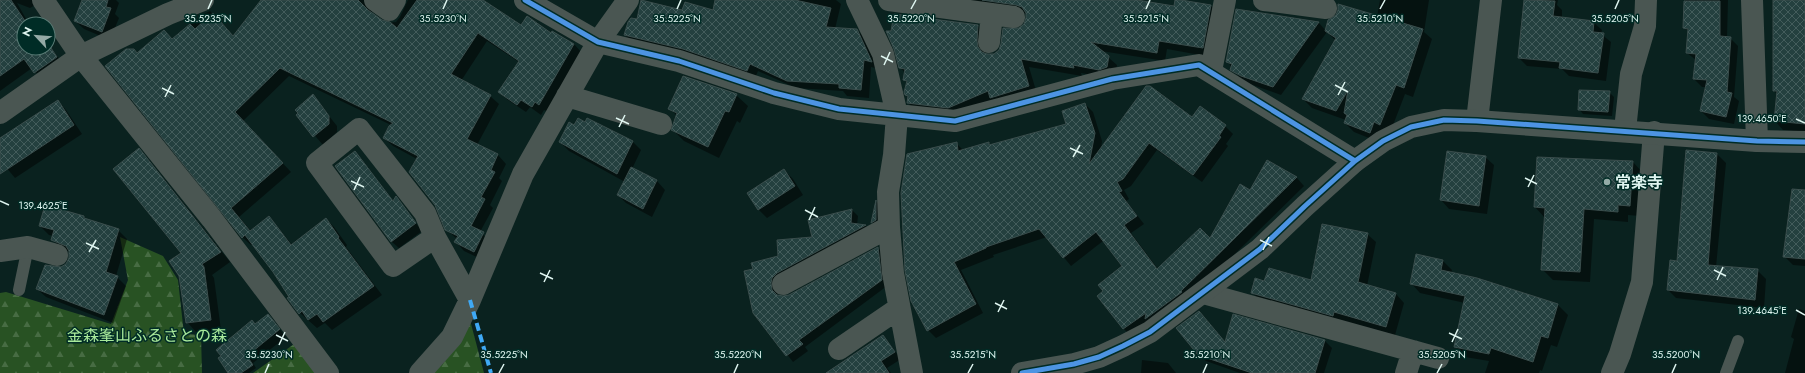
<svg xmlns="http://www.w3.org/2000/svg" width="1805" height="373" font-family="Jost,'Noto Sans JP',sans-serif">
<style>
.forest{fill:url(#forest-firs)}
.shadow{fill:#0007}
.building{fill:url(#building-cross-hatch);stroke:#3a4d4c}
.lines{fill:none;stroke-linecap:round;stroke-linejoin:round}
.service{stroke:#4a5652;stroke-width:12}
.minor{stroke:#4a5652;stroke-width:22}
.tertiary{stroke:#4a5652;stroke-width:22}
.quiet{stroke:#3fa9f5;stroke-width:4;stroke-dasharray:8 4;stroke-linecap:butt}
.cycleway-casing{stroke:#002c26;stroke-width:8}
.cycleway{stroke:#4d94e3;stroke-width:5}
.ticks{fill:none;stroke:#def4ef;stroke-width:1.5}
.poi-dot{fill:#94aaa6;stroke:#002c26;stroke-width:1.5}
.labels{text-anchor:middle;stroke-width:3;stroke-linejoin:round;paint-order:stroke}
.poi-label{font-size:16px;font-weight:bold;fill:#def4ef;stroke:#002c26;text-anchor:start}
.park-label{font-size:16px;fill:#a8e99a;stroke:#002c26}
.ticks-label{font-size:10px;text-anchor:middle;fill:#def4ef;stroke:#002c26;stroke-width:3;stroke-linejoin:round;paint-order:stroke}
</style>
<defs>
<pattern id="forest-firs" width="22" height="20" patternUnits="userSpaceOnUse"><rect width="22" height="20" fill="#285223"/><path d="M5 1l3.5 6h-7zM16 11l3.5 6h-7z" fill="#476c43"/></pattern>
<pattern id="building-cross-hatch" width="8" height="8" patternUnits="userSpaceOnUse"><rect width="8" height="8" fill="#24403f"/><path d="M0 0l8 8M0 8l8-8" fill="none" stroke="#435c5b"/></pattern>
</defs>
<rect width="100%" height="100%" fill="#0a221f"/>
<path class="forest" d="M120,237L163,256L178,280L184,334L201,335L202,373H0V293L6,292L111,324L128,280Z
M470,320L484,373H433Z
M297,342L321,373H253Z"/>
<path class="shadow" d="M0,0H44L30,8L17,3L29,24H24V48L45,49L49,46L65,66L44,81L32,68L0,91Z
M83,0H116L119,3L115,14L119,18L110,40L84,29L75,21Z
M262,0H375L371,8L372,14L381,21L388,23L396,22L400,17L408,0H482L521,26L552,34L574,44L582,53L548,112L544,110L541,115L530,107L526,112L508,100L499,92L519,62L487,41L461,81L490,96L499,104L477,145L498,155L506,164L499,178L502,181L490,205L493,208L480,232L491,242L483,260L464,251L456,242L457,239L446,229L417,159L393,146L384,138L391,125L289,76L243,121L291,172L239,217L251,231L269,217L293,246L326,219L334,227L347,245L346,247L382,295L332,330L325,323L317,328L300,313L274,271L253,244L251,245L242,237L138,54L173,40L202,15L210,11L233,37Z
M716,0H836L841,4L835,29L857,30L865,38L879,69L871,67L869,98L847,96L843,91L796,88L758,71L755,78L633,43L625,35L637,21L683,12L714,11Z
M935,0H1131L1175,7L1211,6L1219,15L1211,57L1167,49L1165,61L1101,51L1117,65L1115,76L1108,78L1081,73L1082,76L1029,67L1037,94L957,116L917,112L908,103L909,98L906,95L907,83L904,79L905,73L900,67L978,26L986,34V55L995,54L1024,26L1027,19V14Z
M1380,0H1429L1424,32L1432,39L1413,97L1405,94L1390,133L1379,142L1354,132L1345,123L1346,120L1312,108L1303,99L1336,41L1327,32L1281,95L1250,84L1240,78L1227,61L1237,10L1319,23L1326,31L1377,17Z
M1525,0H1558L1557,5L1562,10V18L1593,22L1602,30L1601,34L1611,42L1606,81L1569,76L1562,69L1527,66L1519,58Z
M1685,0H1728L1727,38H1730L1738,46L1734,97L1739,101L1734,124L1709,119L1701,111L1706,87H1702L1694,79L1696,60L1687,53L1689,32L1685,28Z
M1774,0H1805V132L1783,130L1775,121L1777,94L1774,91Z
M1609,92L1614,97L1612,116L1583,114L1579,109Z
M736,95L748,106L740,123L737,121L719,158L684,141L673,130L677,116L670,108Z
M313,96L337,126V132L323,145L297,115Z
M58,101L66,110L82,134L15,178L0,160V139Z
M1085,104L1093,112L1102,141L1101,149L1192,118L1225,126L1233,134L1226,144L1228,146L1202,182L1157,150L1131,186L1124,190L1129,199L1126,201L1144,224L1131,233L1158,269L1210,239L1251,191L1268,161L1297,178L1304,186L1189,299L1131,336L1124,329V267L1103,241L1071,266L1047,237L993,255L994,257L961,270L983,313L936,338L928,330L956,143L963,150L988,143L991,145L1068,125Z
M587,120L633,142L641,150L632,169L657,181L665,190L652,217L626,203L618,195L625,182L569,151L560,142L575,127L586,124Z
M139,150L149,160L230,262L212,275L214,278L221,330L197,333L187,322L182,253Z
M1687,151L1717,154L1726,163L1716,267L1757,270L1766,279L1764,308L1676,298L1668,290L1678,262Z
M355,152L394,202L396,198L422,231L399,248L392,242L336,167Z
M1448,152L1485,157L1494,165L1487,214L1449,209L1441,200Z
M1633,162L1643,173L1640,216L1628,215V222L1594,219L1590,282L1553,280L1542,269L1545,218L1535,207Z
M784,170L793,179L803,195L767,218L758,209Z
M1805,201V266L1793,265L1784,256Z
M876,202L880,205V224L876,227L872,222Z
M852,210L858,216L857,225L866,226L872,232L776,290L778,296H789L878,248L884,254L887,286L805,347L808,351L793,362L754,312V270L813,237Z
M84,217L87,220L118,230L127,239L116,276L126,286L113,323L46,297L37,289L67,264L70,258V252L61,249L53,240L54,236L49,235L40,226Z
M1367,234L1376,242L1367,286L1396,294L1404,303L1395,335L1261,302L1253,293L1265,282L1312,281Z
M1442,260L1452,270L1451,273L1477,279L1558,305L1568,315L1557,347L1551,345L1542,371L1540,370L1539,373H1485L1489,361L1465,357L1456,347L1465,303L1420,293L1411,283Z
M1799,309L1805,311V373H1785L1794,339L1791,337Z
M268,315L286,337L253,363L256,368L249,373H229L255,325Z
M883,336L901,359L887,368L891,373H828Z
M1325,341L1332,348L1324,373H1240L1206,361L1198,354L1225,343Z
M1142,360L1168,363L1176,373H1141Z"/>
<path class="building" d="M0,0H11L27,24H24V48L43,49L48,48L49,45L57,57L34,73L24,59L0,76Z
M82,0H108L106,7L111,8L102,32L74,21Z
M261,0H358L368,10L382,20L390,22L397,28L417,0H483L521,25L527,16L551,33L552,31L574,44L539,105L535,102L532,107L521,100L517,105L498,92L519,61L478,33L451,74L491,95L467,139L498,154L491,170L495,172L481,197L485,199L471,226L484,232L474,252L454,242L458,236L445,230L435,205L409,172L418,156L383,138L389,126L393,123L280,68L235,112L283,163L231,208L250,231L269,216L291,245L326,218L339,237L338,238L374,286L323,322L317,314L308,320L302,311L299,314L287,298L289,297L273,272L245,235L242,238L105,66L126,49H134L137,53L164,30L172,39L190,24L195,29L213,13L233,36Z
M641,0L682,10L685,2L713,10L715,0H795L831,8L826,27L857,29L872,62L864,60L861,90L839,88V84L787,81L750,64L747,71L683,49L624,35L628,22L631,18L637,19Z
M982,0H1137L1174,6L1175,0H1181L1211,5L1203,48L1159,41L1157,53L1091,42L1109,56L1107,67L1099,70L1073,65L1074,68L1021,59L1029,86L990,98L988,91L948,108L907,103L908,96L905,95L904,92L907,81L903,80L905,69L899,68L894,49L886,31H891L894,14L978,25L977,41L978,47L982,52L987,54H994L999,50L1001,44L1003,28H1019L1024,24L1026,18V13L1022,7L1016,5Z
M1524,0L1555,1L1553,16L1594,21L1593,32L1604,33L1598,73L1559,68L1560,62L1518,58Z
M1773,0H1805V124L1774,121L1777,91H1773Z
M1684,1H1720V36L1731,37L1727,92L1732,93L1726,117L1700,111L1707,80L1693,79L1696,54L1686,53L1688,29L1683,28Z
M1338,4L1423,29L1404,88L1396,85L1380,125L1374,122L1370,133L1344,123L1347,115L1344,113L1348,90L1336,111L1302,99L1336,38L1325,31L1328,20L1336,15L1338,10Z
M1236,9L1319,22L1273,87L1241,76L1230,70L1232,64L1226,62Z
M683,76L737,94L729,112L725,111L708,147L671,130L677,113L668,109Z
M1146,86H1150L1192,117L1200,106L1226,125L1219,136L1221,137L1193,175L1149,143L1123,179L1117,182L1122,191L1119,192L1137,216L1124,225L1157,269L1200,228L1210,238L1240,184L1250,190L1267,160L1297,177L1181,291L1182,292L1145,319L1146,313L1123,329L1097,296L1103,291L1098,285L1122,266L1096,232L1063,258L1039,229L986,247V248L954,262L976,304L927,331L911,301L905,271L901,193L907,154L957,142L958,151L989,142V145L1066,124L1062,111L1085,103L1095,133L1089,164Z
M1579,90L1610,91L1608,112L1578,110Z
M313,94L329,116V124L313,137L296,115L298,113L295,110Z
M58,100L74,125L0,174V138Z
M578,118L585,122L587,118L633,141L617,174L559,142L569,122L574,125Z
M139,148L221,252L202,264L204,267L211,320L186,323L179,276L169,261L181,253L113,169Z
M1686,150L1717,153L1708,265L1758,269L1755,300L1667,290L1670,260L1677,261Z
M355,151L393,201L396,196L416,223L391,242L335,166Z
M1447,151L1486,156L1479,206L1440,200Z
M1537,157L1633,161L1630,206L1618,205V212L1584,209L1580,272L1541,270L1545,208L1534,207Z
M631,167L657,180L643,209L617,195Z
M784,169L795,186L758,210L747,193Z
M1792,189L1805,190V259L1783,257Z
M876,200V220L871,223Z
M45,205L84,216V218L119,229L106,272L118,276L104,315L36,289L45,265L61,267L66,264L69,258V251L66,246L51,240L54,230L39,226Z
M852,209L851,223L866,225L777,273L772,278L771,283L772,290L777,295L783,296L789,295L878,247L882,280L799,340L803,344L786,356L753,313L744,271L753,269L751,263L778,256L777,240L812,237L808,220Z
M1322,224L1368,233L1358,282L1396,293L1386,327L1334,312L1333,316L1251,293L1255,278L1264,281L1269,268L1311,280Z
M1416,254L1443,260L1441,270L1477,278L1558,304L1548,338L1541,336L1533,362L1491,348L1489,354L1454,347L1465,296L1410,284Z
M1199,311L1225,342L1233,314L1325,340L1315,373H1252L1198,355L1176,328Z
M268,314L280,329L247,356L253,365L241,373H228L218,358L221,356L216,350L252,320L255,324Z
M883,335L895,352L881,361L889,373H826Z"/>
<g class="lines">
<path class="service" d="M19,290L28,247
M1726,373L1738,341"/>
<path class="minor" d="M43,0L81,56L212,219L328,373
M375,0L389,10L395,0
M525,0L598,42L679,61L774,93L839,109L955,121L1112,79L1199,65L1355,161
M857,0L883,54L897,115L894,155L888,192L889,227L893,273L912,373
M889,0L1014,17
M1264,0L1326,8
M1752,0L1757,141
M989,42L992,14
M1211,71L1225,0
M567,96L661,124
M0,113L81,56L168,14L203,0
M1477,121L1491,0
M1625,130L1631,74L1645,26L1646,0
M435,237L393,266L317,163L359,129L425,213L435,237L470,300
M0,251L28,247L57,255
M783,284L889,227
M1203,293L1438,358
M839,349L899,308
M420,373L452,337L470,300L523,174L598,42L628,0
M1406,373L1413,351
M1612,373L1620,354L1642,282L1654,132"/>
<path class="tertiary" d="M1022,373L1074,364L1099,357L1123,346L1150,332L1260,249L1305,206L1355,161L1383,141L1411,127L1444,120L1477,121L1757,141L1805,142"/>
<path class="quiet" d="M470,300L491,373"/>
<g class="cycleway-casing">
<path id="cycleway" d="M525,0L598,42L679,61L774,93L839,109L955,121L1112,79L1199,65L1355,161
M1022,373L1074,364L1099,357L1123,346L1150,332L1260,249L1305,206L1355,161L1383,141L1411,127L1444,120L1477,121L1757,141L1805,142"/>
</g>
<use href="#cycleway" class="cycleway"/>
</g>
<path class="ticks" d="M208,9L212,0M443,9L447,0M677,9L681,0M911,9L916,0M1146,9L1150,0M1380,9L1385,0M1615,9L1619,0M881,56L893,62M884,65L890,52M1335,85L1348,92M162,88L174,94M1338,95L1345,82M165,97L171,85M616,118L629,124M1796,119L1805,123M619,127L625,115M1070,148L1083,154M1073,157L1080,145M1525,178L1537,184M351,181L364,187M1528,187L1534,175M354,190L360,177M0,201L9,205M805,210L818,217M809,220L815,207M1260,240L1272,246M86,243L99,249M1263,250L1269,237M89,252L96,240M1714,270L1726,276M540,273L553,279M1717,280L1723,267M544,282L550,270M995,303L1007,309M1796,310L1805,315M998,312L1004,300M1449,333L1462,339M276,335L288,341M1452,342L1458,329M279,345L285,332M265,373L269,364M499,373L504,364M734,373L738,364M968,373L973,364M1203,373L1207,364M1437,373L1442,364M1672,373L1676,364"/>
<circle class="poi-dot" cx="1607" cy="182" r="4"/>
<g class="labels">
<g class="poi-label">
<text x="1615" y="188">常楽寺</text>
</g>
<g class="park-label">
<text x="147" y="341">金森峯山ふるさとの森</text>
</g>
</g>
<g class="ticks-label">
<text x="208" y="22">35.5235°N</text>
<text x="443" y="22">35.5230°N</text>
<text x="677" y="22">35.5225°N</text>
<text x="911" y="22">35.5220°N</text>
<text x="1146" y="22">35.5215°N</text>
<text x="1380" y="22">35.5210°N</text>
<text x="1615" y="22">35.5205°N</text>
<text x="1762" y="122">139.4650°E</text>
<text x="43" y="209">139.4625°E</text>
<text x="1762" y="314">139.4645°E</text>
<text x="269" y="358">35.5230°N</text>
<text x="504" y="358">35.5225°N</text>
<text x="738" y="358">35.5220°N</text>
<text x="973" y="358">35.5215°N</text>
<text x="1207" y="358">35.5210°N</text>
<text x="1442" y="358">35.5205°N</text>
<text x="1676" y="358">35.5200°N</text>
</g>
<g transform="translate(36 36) rotate(296)"><circle r="19" fill="#002c26" stroke="#597c76"/>
<path d="M0-3L7 15L0 10L-7 15Z" fill="#94aaa6"/>
<text y="-6" font-size="11" font-weight="bold" text-anchor="middle" fill="#def4ef">N</text>
</g>
</svg>
